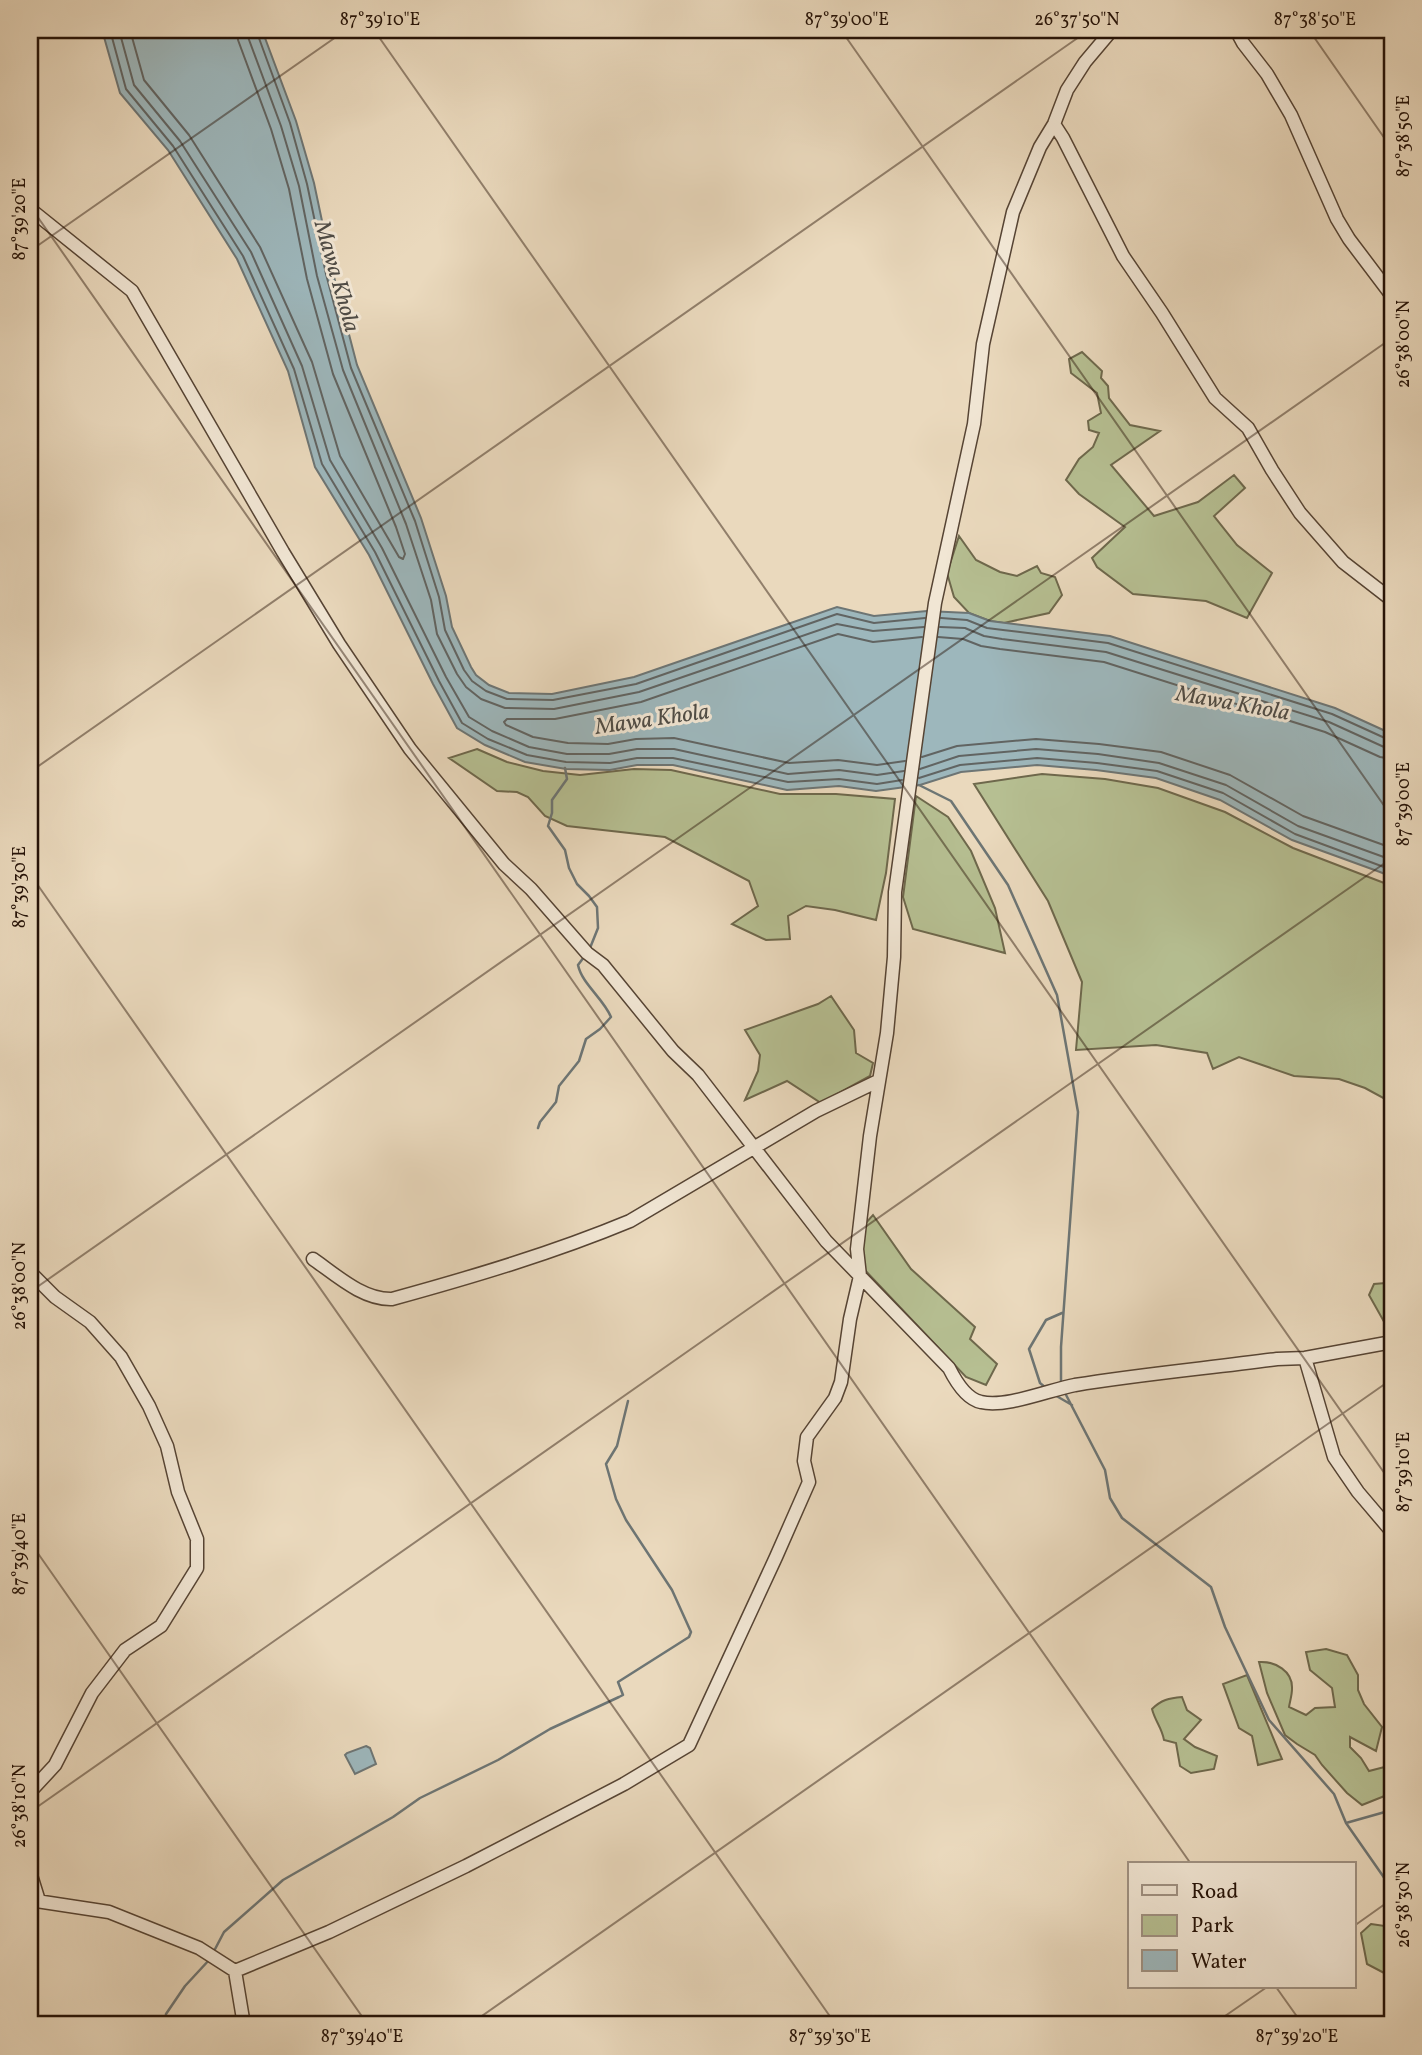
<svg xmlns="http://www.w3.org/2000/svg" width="1422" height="2055" font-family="Vollkorn,serif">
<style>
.green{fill:#b6bf92;stroke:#6e684c;stroke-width:2}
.water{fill:#9db7bc;stroke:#6d7574;stroke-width:2}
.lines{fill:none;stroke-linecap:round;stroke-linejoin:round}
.shore{stroke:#616462;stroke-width:2}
.stream{stroke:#6d7574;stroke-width:2.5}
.minor-casing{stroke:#564434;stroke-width:15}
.minor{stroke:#f1e6d4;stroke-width:12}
.ticks{fill:none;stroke:#251207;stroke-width:2;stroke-opacity:0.45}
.labels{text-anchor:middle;stroke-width:6;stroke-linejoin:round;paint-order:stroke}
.water-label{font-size:23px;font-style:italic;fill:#4f4c46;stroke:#f1e6d4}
.neatline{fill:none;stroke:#251207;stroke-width:2.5}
.ticks-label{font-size:18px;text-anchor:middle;fill:#251207}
</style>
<rect width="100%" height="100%" fill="#ead9bd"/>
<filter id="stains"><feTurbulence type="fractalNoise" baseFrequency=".00286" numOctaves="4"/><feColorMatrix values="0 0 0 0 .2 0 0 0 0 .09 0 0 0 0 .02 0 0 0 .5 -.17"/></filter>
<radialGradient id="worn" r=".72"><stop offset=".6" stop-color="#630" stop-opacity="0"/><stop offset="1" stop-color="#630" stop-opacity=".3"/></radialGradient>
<path class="green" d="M1082,352L1102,371L1101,378L1108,386L1109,398L1130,425L1160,431L1111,465L1154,516L1198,502L1234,475L1245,488L1214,516L1237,545L1272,573L1247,618L1206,601L1133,594L1097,567L1092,558L1125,527L1079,494L1066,480L1079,459L1093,447L1099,433L1089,430L1088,421L1101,413L1097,393L1071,373L1069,359Z
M959,536L976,560L1000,572L1017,576L1037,566L1041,573L1055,577L1062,595L1049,613L1004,623L990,621L969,613L954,597L947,573Z
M477,749L507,762L543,771L580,775L634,769L671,770L780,794H836L895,799L886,873L876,920L835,910L806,906L788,916L790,939L766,940L732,924L758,906L749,881L665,837L567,826L545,816L528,797L517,792L497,791L449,758Z
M1042,774L1105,779L1158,788L1225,812L1293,848L1392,886V1106L1389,1101L1365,1088L1339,1079L1294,1076L1239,1057L1213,1069L1207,1053L1156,1045L1076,1050L1082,982L1048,901L974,784Z
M916,796L948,817L971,851L995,908L1005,953L913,929L903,897Z
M831,996L854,1030L856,1053L873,1063L870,1076L821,1103L787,1081L745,1100L758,1071L760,1055L745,1030L818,1004Z
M873,1215L911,1269L975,1327L970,1339L997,1364L986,1385L966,1377L862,1267L864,1225Z
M1386,1283L1392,1284V1336L1369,1295L1374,1284Z
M1326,1649L1347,1655L1358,1675V1690L1364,1704L1382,1727L1376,1751L1350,1737V1747L1361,1758L1369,1771L1392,1765V1793L1362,1805L1347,1793L1322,1765L1315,1755L1297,1744L1285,1735L1267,1693L1259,1662C1275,1661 1293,1671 1292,1689C1292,1695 1290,1701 1289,1707L1306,1715L1315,1708L1335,1707L1332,1688L1310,1670L1306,1652Z
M1247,1675L1282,1759L1258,1765L1252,1736L1239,1728L1223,1684Z
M1182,1697L1187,1710L1201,1720L1184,1739L1195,1747L1217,1756L1214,1769L1191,1773L1180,1766L1176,1743L1164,1740C1162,1728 1155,1721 1152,1709C1161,1700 1169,1698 1182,1697Z
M1371,1924L1392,1927V1992L1389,1988L1388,1975L1367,1964L1361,1933Z"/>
<path class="water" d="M102,30H262L296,121L314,183L333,273L357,365L421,518L446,596L452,627L471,667L476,675L489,685L509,693L552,694L634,677L837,607L874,616L927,611L969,613L990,621L1110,636L1335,708L1392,734V877L1380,872L1292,840L1220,800L1156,778L1096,770L1037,765L961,772L920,785L876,791L839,786L787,790L673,765H637L610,770L566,769L525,762L485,745L457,728L433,684L369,555L315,467L288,371L237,259L168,150L120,93Z
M366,1746L370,1748L376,1764L355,1774L345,1755L347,1753Z"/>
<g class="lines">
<path class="shore" d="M110,30L126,89L173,146L243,256L294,369L322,464L375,552L439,681L462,723L488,739L527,755L566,762L610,763L637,758H673L788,782L839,779L877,784L902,780
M119,30L134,85L180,141L251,252L302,366L330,460L382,548L446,677L469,717L492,731L529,747L567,754H609L637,749H674L788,774L839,770L877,775L904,771
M130,30L144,80L189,135L260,247L312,362L340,456L399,557L403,559L405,554L396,527L333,374L307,279L289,189L271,129L238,40L237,30
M248,30V37L281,126L299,186L317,276L343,370L406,524L431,600L437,634L457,674L466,687L481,699L505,708L554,709L639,692L837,624L873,631L924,627
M256,30L290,123L307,184L326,274L351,368L415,521L439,597L445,630L464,670L472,681L486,691L507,699L553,700L636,684L837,614L874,623L925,618
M941,618L967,620L987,628L1003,630L1108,643L1332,714L1387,739L1392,740
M940,627L965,628L984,636L1002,639L1106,652L1329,722L1384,747L1392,748
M938,637L963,639L981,646L1000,649L1104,662L1325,732L1380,757L1392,759
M922,757L957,746L1036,739L1099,744L1161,752L1230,775L1303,816L1392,848
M905,761L877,765L838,760L789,763L674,738L636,739L608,744L568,743L533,737L506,725L504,722L507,719H555L641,702L838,634L873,642L922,637
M920,769L959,756L1036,749L1098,754L1159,763L1226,785L1298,826L1392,860
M919,778L960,765L1037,758L1097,763L1157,771L1223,793L1295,834L1392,870"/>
<path class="stream" d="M565,768L567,779L552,800V813L548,826L565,850L569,868L577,884L589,896L597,907L598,928L590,948
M919,785L951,801L1008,885L1057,995L1078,1112L1061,1347V1385
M538,1128L540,1122L556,1102L559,1086L579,1061L586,1039L600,1029L611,1017C603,998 582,984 578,965L584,957
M1046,1388L1040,1383L1029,1349L1046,1320L1062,1313
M1064,1391L1105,1470L1110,1498L1122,1518L1211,1587L1225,1627L1269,1720L1334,1794L1346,1823L1392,1889
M1053,1394L1072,1405
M1346,1823L1392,1810
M213,1953L224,1932L283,1880L393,1817L420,1798L498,1760L550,1729L619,1697L623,1695L618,1682L689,1637L691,1632L672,1590L626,1520L616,1499L606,1464L617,1446L628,1401
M165,2025L166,2014L185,1986L210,1959"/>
<g class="minor-casing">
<path id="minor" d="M1236,30L1243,43L1267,74L1291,115L1337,219L1349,239L1392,296
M1054,124L1063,138L1123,256L1162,313L1215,398L1248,428L1272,470L1300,513L1343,562L1392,600
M30,209L132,291L283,552L339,644L410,749L504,864L531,889L587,953L603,965L673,1051L698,1075L826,1241L949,1368C955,1380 966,1399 981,1402C1006,1408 1049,1390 1075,1385C1142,1374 1210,1368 1277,1359L1305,1358L1392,1342
M313,1259C336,1275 363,1300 392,1299C472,1277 553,1253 630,1221L816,1111L878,1081
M30,1272L55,1297L90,1322L121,1357L149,1406L167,1446L178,1492L197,1539V1568L161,1626L125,1650L92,1693L55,1765L30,1792
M1305,1358L1334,1457L1358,1492L1392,1532
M30,1872L39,1901
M30,1900L109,1912L199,1948L235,1971L244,2025
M235,1971L329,1932L466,1866L624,1784L689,1745L776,1557L809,1482L804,1461L807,1437L835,1398L841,1382L850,1319L860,1276L857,1249L870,1136L887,1033L894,957L895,892L935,603L974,424L983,344L1013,212L1040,147L1054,124L1067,90L1085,62L1112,30"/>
</g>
<use href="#minor" class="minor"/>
</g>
<path class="ticks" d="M374,30L1392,1484M841,30L1392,817M1309,30L1392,149M30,206L1191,1864M30,251L346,30M30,772L1089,30M30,874L836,2025M30,1292L1392,338M30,1542L368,2025M30,1812L1392,858M1354,1926L1392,1899M1276,1987L1303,2025M469,2025L1392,1379M1212,2025L1267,1987"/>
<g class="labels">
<g class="water-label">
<text transform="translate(338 276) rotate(74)" y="8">Mawa Khola</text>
<text transform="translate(1233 702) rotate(10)" y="8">Mawa Khola</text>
<text transform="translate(652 718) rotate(-8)" y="8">Mawa Khola</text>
</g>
</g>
<rect width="1422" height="2055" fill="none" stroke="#ead9bd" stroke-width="77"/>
<rect x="1128" y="1862" width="228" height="126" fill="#f1e6d4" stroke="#9f9182" stroke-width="2"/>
<rect x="1142" y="1885" width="35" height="10" fill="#f1e6d4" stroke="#9f9182" stroke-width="2"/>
<text x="1191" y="1898" font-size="21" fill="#251207">Road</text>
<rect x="1142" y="1915" width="35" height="21" fill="#b6bf92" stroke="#9f9182" stroke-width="2"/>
<text x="1191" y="1932" font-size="21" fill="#251207">Park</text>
<rect x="1142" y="1950" width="35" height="21" fill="#9db7bc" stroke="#9f9182" stroke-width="2"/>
<text x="1191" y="1968" font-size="21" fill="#251207">Water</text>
<rect x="38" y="38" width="1346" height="1978" class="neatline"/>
<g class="ticks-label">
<text x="380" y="25">87°39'10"E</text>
<text x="847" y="25">87°39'00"E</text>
<text x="1077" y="25">26°37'50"N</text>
<text x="1315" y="25">87°38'50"E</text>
<text transform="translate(1403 136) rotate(-90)" y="6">87°38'50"E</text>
<text transform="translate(19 219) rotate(-90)" y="6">87°39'20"E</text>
<text transform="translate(1403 344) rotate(-90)" y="6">26°38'00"N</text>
<text transform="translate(1403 804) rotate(-90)" y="6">87°39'00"E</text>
<text transform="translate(19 887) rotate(-90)" y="6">87°39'30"E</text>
<text transform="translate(19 1286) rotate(-90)" y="6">26°38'00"N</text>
<text transform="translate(1403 1472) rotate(-90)" y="6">87°39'10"E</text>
<text transform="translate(19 1554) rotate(-90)" y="6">87°39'40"E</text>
<text transform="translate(19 1806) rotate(-90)" y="6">26°38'10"N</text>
<text transform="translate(1403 1905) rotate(-90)" y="6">26°38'30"N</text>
<text x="362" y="2042">87°39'40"E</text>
<text x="830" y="2042">87°39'30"E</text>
<text x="1297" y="2042">87°39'20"E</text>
</g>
<rect width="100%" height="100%" filter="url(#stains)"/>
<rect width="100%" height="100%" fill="url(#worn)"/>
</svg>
